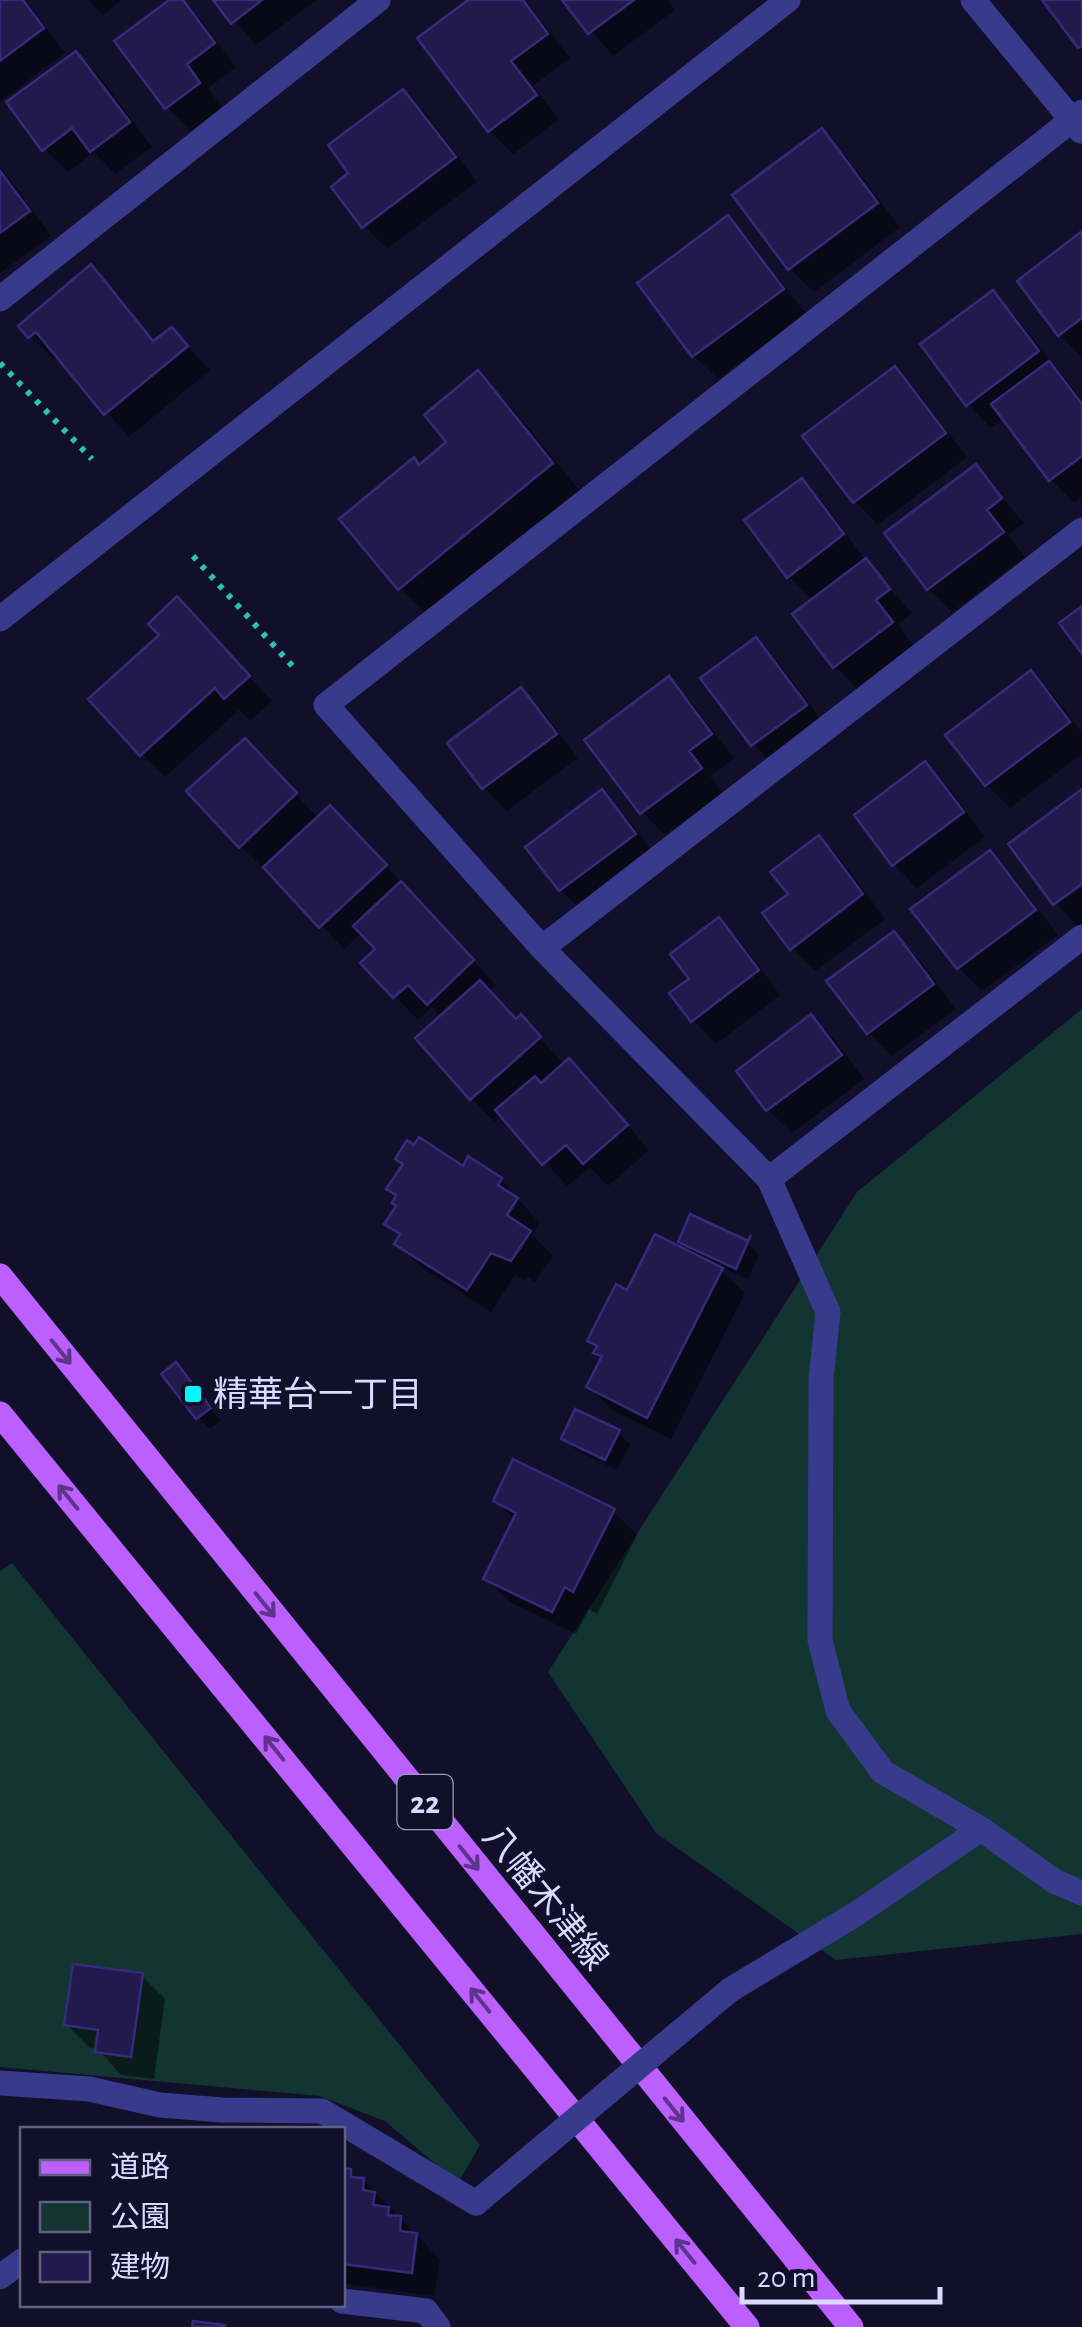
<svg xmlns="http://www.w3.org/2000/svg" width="1082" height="2327" font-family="'Alegreya Sans','Noto Sans JP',sans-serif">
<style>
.green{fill:#123532}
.shadow{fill:#0007}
.building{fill:#221a4d;stroke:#362b7a;stroke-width:2.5}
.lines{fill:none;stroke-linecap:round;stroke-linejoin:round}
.path{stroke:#29c3b1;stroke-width:6;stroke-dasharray:5 8;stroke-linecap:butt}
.minor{stroke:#383a8c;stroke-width:25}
.major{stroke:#bb60ff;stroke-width:25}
.minor-bridge{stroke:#383a8c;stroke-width:25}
.oneway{stroke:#5e338a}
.poi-dot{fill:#05f4ff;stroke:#120f2b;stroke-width:4}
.labels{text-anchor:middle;stroke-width:10;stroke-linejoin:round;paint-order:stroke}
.shield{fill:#120f2b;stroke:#9f9cbf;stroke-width:2.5}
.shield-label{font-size:32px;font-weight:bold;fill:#dbd9ff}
.poi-label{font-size:35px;fill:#dbd9ff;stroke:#120f2b;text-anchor:start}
.street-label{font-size:35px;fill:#dbd9ff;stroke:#120f2b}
</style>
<rect width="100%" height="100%" fill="#120f2b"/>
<path class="green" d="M1082,1009V1934L836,1960L656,1833L548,1672L857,1192Z
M12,1563L480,2145L458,2183L385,2121L319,2096L0,2067V1571Z"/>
<path class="shadow" d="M0,0H26L65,53L0,102Z
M88,0H122L103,15Z
M173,0H181L201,20L236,67L208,88L222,107L191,131L167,107Z
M216,0H317L256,45Z
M473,0H525L570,58L533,86L559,119L513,154L490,131Z
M565,0H668L675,10L613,56Z
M76,54L100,77L152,147L115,174L94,152L68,172L44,149Z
M403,92L427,115L477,182L387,249L364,226L352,173Z
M821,131L845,155L900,227L814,292L790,269L735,196Z
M0,166L51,236L0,273Z
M728,218L751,242L806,314L718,379L694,356L640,284Z
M1082,234V357L1060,335L1020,281Z
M90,267L156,342L172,330L210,370L129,437L59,356L54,360L30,336Z
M993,293L1016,317L1082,400V497L1074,503L1051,480L1004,418L991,428L968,404Z
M895,369L918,393L967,457L878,525L855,501Z
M478,374L510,406L584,496L432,620L400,588L420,467L450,442Z
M976,467L1024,523L1008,535L1025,557L952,612L929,589L887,534Z
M802,481L825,504L864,559L912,613L898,624L914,647L858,690L835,666L813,601L788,576Z
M200,623L272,701L250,721L239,710L165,777L142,754Z
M755,640L779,663L828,729L777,768L753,744Z
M1031,673L1055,697L1082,733V754L1010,808L987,785Z
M669,680L692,703L734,758L710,776L723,793L665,835L642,812Z
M521,691L545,714L578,758L507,811L484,788L450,744Z
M268,765L319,819L354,831L496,985L489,992L517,1021L521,1018L565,1065L593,1085L649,1150L608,1186L590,1167L567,1186L503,1115L495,1122L472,1099L418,1038L442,1017L432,1007L418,1020L363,963L379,949L363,932L344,949L266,867L264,869L240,846Z
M925,765L949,788L985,837L917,888L894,864Z
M602,792L625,815L658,859L584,913L561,890Z
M819,838L843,862L885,919L815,971L792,948Z
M990,853L1013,876L1058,935L982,991L959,968L914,909Z
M1082,887V924L1079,927L1057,905Z
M719,920L742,943L780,995L716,1044L693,1020L692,980Z
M893,934L917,957L956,1009L892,1056L869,1033L830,981Z
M811,1017L835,1040L864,1079L792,1133L768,1110L739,1072Z
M463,1169L501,1180L540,1223L532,1235L553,1256L535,1282L528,1277L525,1281L515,1275L491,1312L421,1267L397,1243L401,1237L388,1224Z
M681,1241L747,1243L759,1255L748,1279L716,1265L745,1293L671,1439L612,1410L589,1387L603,1359L590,1341L628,1294L695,1255Z
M176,1366L221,1421L210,1429L198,1417Z
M618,1432L630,1444L617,1470L576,1450L564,1439Z
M496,1501L613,1511L637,1535L597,1614L589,1609L576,1634L510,1602L486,1578L515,1520Z
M142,1976L165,1999L154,2079L121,2075L98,2049L90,2048L66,2024Z
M342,2171L363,2180L440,2259L434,2296L346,2284L342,2281Z"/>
<path class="building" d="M0,0H23L44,28L0,61Z
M169,0H183L215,43L187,64L200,83L165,109L114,41Z
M213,0H262L231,24Z
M523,0L548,34L511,61L537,95L488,132L417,38L468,0Z
M562,0H634L588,34Z
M1042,0H1082V46L1078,48Z
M76,51L130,122L90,152L72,128L42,151L6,102Z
M403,89L456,157L362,228L331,187L348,173L328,145Z
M822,128L878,203L788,270L732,195Z
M0,171L30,211L0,233Z
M728,215L784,289L692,357L637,283Z
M1082,231V318L1058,336L1017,281Z
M91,264L153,341L172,327L188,346L104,415L36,332L28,338L18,326Z
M993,290L1039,351L966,406L920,344Z
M1049,361L1082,404V456L1049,481L991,404Z
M895,366L946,433L853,503L802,436Z
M478,370L553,463L398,590L339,519L414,457L419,465L446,442L424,415Z
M976,464L1002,498L987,510L1004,532L927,590L884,533Z
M802,478L844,534L787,578L744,520Z
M866,558L890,589L876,600L893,622L833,668L792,614Z
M177,596L250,676L224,699L215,688L140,756L88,699L159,635L148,624Z
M1082,606V654L1059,623Z
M756,637L807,705L751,746L700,678Z
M1031,670L1070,722L985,786L945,735Z
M669,676L712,734L689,751L702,768L640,814L584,740Z
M521,687L557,734L482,789L447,743Z
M245,738L297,793L239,848L186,791Z
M925,761L964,812L892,866L854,815Z
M602,789L636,834L559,891L525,847Z
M1082,789V884L1053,905L1008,844Z
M330,805L387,865L319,928L263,867Z
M819,835L863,894L790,950L762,913L788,894L770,872Z
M990,850L1036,910L957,969L910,909Z
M401,881L474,960L427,1005L408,985L393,998L360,963L375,949L353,926Z
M719,917L759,970L691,1022L669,993L689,979L670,954Z
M894,931L934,984L867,1034L826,981Z
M480,980L516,1019L521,1014L541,1037L470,1100L415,1038Z
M811,1014L842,1055L766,1111L736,1071Z
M569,1058L628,1125L583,1164L566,1145L542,1165L495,1110L535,1076L541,1083Z
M419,1137L463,1166L468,1156L502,1178L498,1185L518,1198L507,1215L531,1231L511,1261L491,1253L467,1290L394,1244L400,1234L384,1224L396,1206L392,1203L396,1195L386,1189L403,1164L395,1159L407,1140L414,1145Z
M690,1214L748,1241L751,1235L736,1269L678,1242Z
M655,1234L723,1268L647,1418L586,1387L602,1356L593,1353L597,1346L587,1341L616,1284L627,1290Z
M176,1362L211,1408L196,1419L161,1374Z
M575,1409L620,1430L605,1460L561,1439Z
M513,1459L615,1509L573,1592L565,1587L552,1612L483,1579L516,1513L493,1501Z
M73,1964L143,1973L131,2057L95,2052L98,2030L64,2025Z
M342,2168L351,2169V2177L364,2178L363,2190L375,2192L373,2205L389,2207L388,2215L401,2216L400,2231L417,2233L412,2273L342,2264Z
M193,2321L225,2325L224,2327H192Z"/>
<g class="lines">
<path class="path" d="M0,363L92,459
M193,556L296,670"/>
<path class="minor" d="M973,0L1081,131
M1082,112L326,705L542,948L769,1179L1082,937
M0,299L378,0
M0,619L788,0
M542,948L1082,530
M981,1829L1054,1881L1082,1893
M730,1990L856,1914L981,1829L883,1772L838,1711L820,1640L821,1379L828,1312L769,1179
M0,2083L89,2089L160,2105L222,2110L322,2111L476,2203
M0,2277L22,2261
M342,2301L426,2311L438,2327"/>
<path class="major" d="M0,1276L851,2327
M0,1414L747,2327"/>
<path class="minor-bridge" d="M476,2203L730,1990"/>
</g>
<defs><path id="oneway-shaft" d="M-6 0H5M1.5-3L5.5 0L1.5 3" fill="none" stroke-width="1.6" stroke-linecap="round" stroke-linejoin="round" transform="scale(2.5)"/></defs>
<g class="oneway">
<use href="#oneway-shaft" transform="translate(61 1352) rotate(51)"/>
<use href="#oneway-shaft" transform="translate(68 1497) rotate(-129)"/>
<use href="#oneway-shaft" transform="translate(265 1605) rotate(51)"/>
<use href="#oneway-shaft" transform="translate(274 1748) rotate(-129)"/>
<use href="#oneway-shaft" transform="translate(469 1858) rotate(51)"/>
<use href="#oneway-shaft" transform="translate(480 2000) rotate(-129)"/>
<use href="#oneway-shaft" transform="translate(674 2110) rotate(51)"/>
<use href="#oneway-shaft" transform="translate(685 2251) rotate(-129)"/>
</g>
<rect class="poi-dot" x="183" y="1384" width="20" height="20" rx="5"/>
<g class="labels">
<rect class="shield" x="397.5" y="1775" width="55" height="54" rx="8"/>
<g class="shield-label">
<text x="425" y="1813">22</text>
</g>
<g class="poi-label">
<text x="213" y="1406">精華台一丁目</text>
</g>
<g class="street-label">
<text transform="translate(546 1897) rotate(51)" y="12">八幡木津線</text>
</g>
</g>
<rect x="20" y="2127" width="325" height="180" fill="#120f2b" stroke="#626080" stroke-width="2.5"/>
<rect x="40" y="2160" width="50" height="15" fill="#bb60ff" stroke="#626080" stroke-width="2.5"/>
<text x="110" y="2177" font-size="30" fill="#dbd9ff">道路</text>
<rect x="40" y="2202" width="50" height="30" fill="#123532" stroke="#626080" stroke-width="2.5"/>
<text x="110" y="2227" font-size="30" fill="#dbd9ff">公園</text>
<rect x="40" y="2252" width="50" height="30" fill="#221a4d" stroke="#626080" stroke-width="2.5"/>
<text x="110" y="2277" font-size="30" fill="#dbd9ff">建物</text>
<path d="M742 2287v15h198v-15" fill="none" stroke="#dbd9ff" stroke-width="5"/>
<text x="757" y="2287" font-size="30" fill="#dbd9ff" stroke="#120f2b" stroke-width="8" paint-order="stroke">20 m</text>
</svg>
